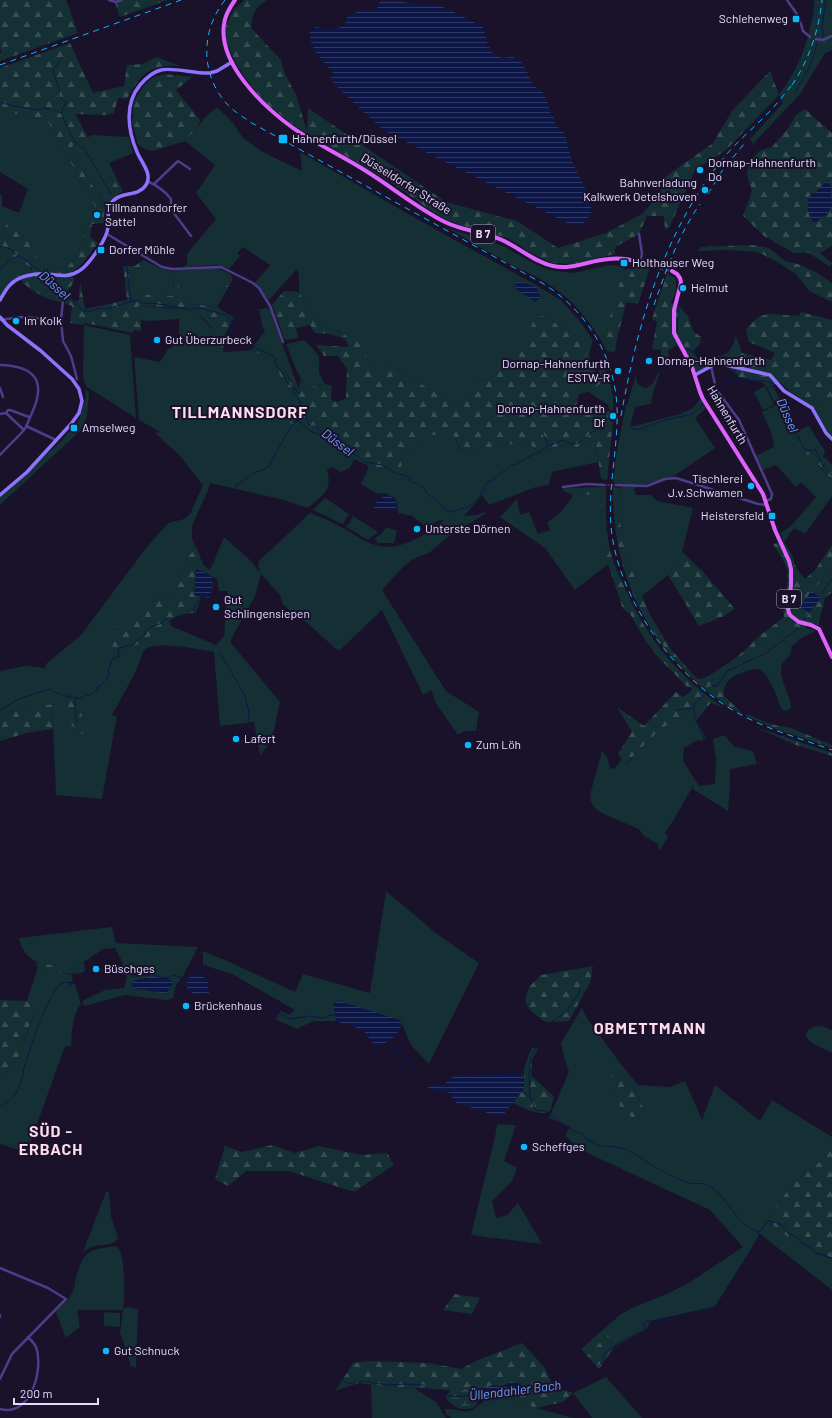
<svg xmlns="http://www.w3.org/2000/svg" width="832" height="1418" font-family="Barlow,sans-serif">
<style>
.green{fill:#143034;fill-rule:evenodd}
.forest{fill:url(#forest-firs)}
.wetland{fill:url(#wetland-marsh)}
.water{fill:url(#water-rules)}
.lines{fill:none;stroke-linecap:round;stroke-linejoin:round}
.stream{stroke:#0c1748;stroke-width:1}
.street-tunnel{stroke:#382f4a;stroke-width:2.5;stroke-dasharray:2.5 1;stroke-linecap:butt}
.primary-tunnel{stroke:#382f4a;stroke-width:4;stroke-dasharray:4 2;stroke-linecap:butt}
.street{stroke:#4d3d88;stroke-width:2.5}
.secondary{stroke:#8f73fd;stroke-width:3.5}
.primary{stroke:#de63fd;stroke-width:4}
.rail{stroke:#09b9fc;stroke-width:1;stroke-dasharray:6 5;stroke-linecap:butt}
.poi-dot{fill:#09b9fc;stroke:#1a112a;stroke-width:1.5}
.labels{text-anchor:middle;stroke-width:4;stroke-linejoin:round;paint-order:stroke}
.shield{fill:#1a112a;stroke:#a89ebf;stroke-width:1}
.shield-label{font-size:11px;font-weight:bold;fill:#e5dbff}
.poi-label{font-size:12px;fill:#e5dbff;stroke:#1a112a;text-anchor:start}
.street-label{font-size:12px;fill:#e5dbff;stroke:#1a112a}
.water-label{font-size:13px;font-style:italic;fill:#6a9ffd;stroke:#1a112a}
.district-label{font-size:16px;font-weight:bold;letter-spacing:1px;fill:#ffddec;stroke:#1a112a}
</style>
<defs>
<pattern id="forest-firs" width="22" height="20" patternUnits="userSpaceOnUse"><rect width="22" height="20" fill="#143034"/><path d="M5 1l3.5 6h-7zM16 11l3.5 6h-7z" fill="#364d52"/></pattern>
<pattern id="wetland-marsh" width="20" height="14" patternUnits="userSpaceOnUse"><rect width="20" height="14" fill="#143034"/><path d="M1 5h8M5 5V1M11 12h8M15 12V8" fill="none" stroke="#364d52"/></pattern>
<pattern id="water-rules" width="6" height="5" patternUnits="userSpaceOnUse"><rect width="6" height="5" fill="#0c1748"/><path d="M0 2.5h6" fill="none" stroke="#2f3863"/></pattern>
</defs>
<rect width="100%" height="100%" fill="#1a112a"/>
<path class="green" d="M814,0H832V50L825,53L800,94L753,144L750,139L783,103L779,95C801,65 811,37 814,0Z
M217,107L233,123L243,138L263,152L302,171L300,152L417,219L536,285L562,301L582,324L593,340C588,354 588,358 595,370L586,389L583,391L570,385L571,332L545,317L537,314L523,348L503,366L495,376L476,382L466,399L454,403L388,365L378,368L363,353L339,331L321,327L299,292V276L297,269L269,300L255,283L270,265L243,247L237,253L240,256L229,269L218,265L183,267L187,264V254L216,219L196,193L215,165L185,141L198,127L204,118Z
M0,111L47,120L95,206L76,259L65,268L50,269L40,262L33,252L34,245L7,221L4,233L0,232V194L2,196V206L19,213L28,189L0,172Z
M92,135L129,137L133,153L109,163L117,179L104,203L72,152V146Z
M447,228L503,246L531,262L549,270L573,273L610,265L625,266L608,324L605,336L607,351C592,323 574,300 547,283C537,276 525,272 514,266C492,254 470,241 447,228Z
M0,249L4,252L8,263L22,262L33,270L18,275V277L10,282L0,297Z
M143,260L163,269L173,271L174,296L136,294L129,271L140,268Z
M215,268L227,272L232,276L214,307L179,302V270Z
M137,306L181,309L197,313L216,333V351L224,352L252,350L272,360L309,428L290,418L354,459L350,468L340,472L333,467L327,469C333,491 323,494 308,508L280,499L210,483L209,488L192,526V539L198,551L203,565L210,570L224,537L250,560L260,573L258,566L259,561L310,513C320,517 331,521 341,527C353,533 366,544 380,546C403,550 427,534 444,520L437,521L428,528L412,516L398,513V508L395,498L385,493L377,494L361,484L369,466L389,471L402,470L401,458L428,435H453L459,449L466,450L529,442L539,454L564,444L577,447L595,439L598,462L552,472L549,485L536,487L489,505L482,495L464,516L477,515L484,512L485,514L450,535L429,553L413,559L401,569L382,590L446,691L479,712L476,731H465L458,735L437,705L431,690L423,695L382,610L340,650L336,649L305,621L297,618L282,603L280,595L261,574L255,596L231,639V643L280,702L272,739L260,756L254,722L220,726L214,652C198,649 156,640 144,650L134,675L112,715L117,716L102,799L56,795L52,704L13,711L0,717V671L25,666L45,668L46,664L81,635L146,548L168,523L184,519L190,514L203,485L180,456L155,433L160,432L139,420L134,357L160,362L168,349L179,343V319L149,321L141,320L136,316ZM189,555L198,562L196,569L202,571L217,579L219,591H228L224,636L216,645L171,626L170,619L145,640L118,654L150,601L173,597ZM64,693L77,697L85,732L75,736Z
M267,308L270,310L299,390V394L277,358L255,344L265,331L262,326L259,309Z
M84,325L130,335L136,418L87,387L83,378Z
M735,337L737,338L742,353L727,366L715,364L696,374L688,357L693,351L698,359L706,360L728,353L734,343Z
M305,340L319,356V373L325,384L306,388L295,367L286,344Z
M658,373H660L654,389L651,404L635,407L630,427L680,414L693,408L700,399L706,408L695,418L715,448L674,476L634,488L636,495H651L657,501L693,508L682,552L668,575L642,596L625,552V541L616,509L621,488L618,483H613L616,455L626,405H627L636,375C636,383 638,385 645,388C653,386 655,380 658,373Z
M608,374L613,396V410L610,411L608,405L589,392L599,386Z
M765,386L774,405L763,410L754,392Z
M773,386L779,398L802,452L805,455L815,453L820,462L818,465L832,480V496L805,534L794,528L784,542L780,533L791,526L816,497L801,482L796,487L776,465L763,470L756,456L774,447L771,432L762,412L776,405L767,388Z
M85,390L89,392L87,416L80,431L0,505V497L62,440L79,420L86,397Z
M792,394L814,402L832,397V437L826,431L812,407Z
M809,426L825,451L823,457L827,459L832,465V472L824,463L816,448L809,451L803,444L799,430Z
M601,493L602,541L608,564L575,590L545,548L500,517L517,499L520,515L529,512L538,534L550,530L547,522C558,517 567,505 573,495Z
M325,498L349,514L343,524H342L313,510Z
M353,516L378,532L368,540L345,526L350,523Z
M387,527L397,531L394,543H377V541L374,539L381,534Z
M832,566V591L825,594L816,587Z
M788,620L798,630L806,628L816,631L803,637L791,647C794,656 782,659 781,668C780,681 790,694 791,707L788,710L784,711L781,708C777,698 769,671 757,669C752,668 747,671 742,673C736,675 730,677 727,683C717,675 713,678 703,683L696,678L701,679L708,676L768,638Z
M700,702L708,706L696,721L705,736V739L701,741L698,740L684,748L683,761L699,786L715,784L716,760L713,739L724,735L735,747L753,751L757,764L730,769V785L728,811L693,789L694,784L676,816L665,833L668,837L660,850L658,848V844L644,836L639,829L606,815L598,811L594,807L590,800L591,791L602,751L607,757L610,768L614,769L622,759L626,765C642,746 660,726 683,716L691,722L690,710Z
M386,891L437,934L479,963L429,1064L411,1045L400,1020L333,1004L336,1021H313L297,1029L275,1019L281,1011L289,1015L295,1010L232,974L203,965V951L227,961L295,992L303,974L370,993Z
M112,927L116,943L198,947L183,976L176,985L173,998L167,1000L125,995L84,1006L82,1001L105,990L124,988L127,976L119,972L123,963L115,948L103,949L74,969C51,965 24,967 19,938Z
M38,967L72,975L73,980L69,985L75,984L81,1004C72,1016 72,1032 71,1046H65L32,1138L30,1143L34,1152L28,1153L0,1144V1078H2C22,1055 26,1037 35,1009L27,1001Z
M582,1008L587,1018L620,1063L638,1085L670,1087L685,1081L702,1120L715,1085L760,1121L772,1100L832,1137V1148L826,1156L790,1187L768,1219L780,1232L822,1256L832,1259V1290L760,1234L716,1306L650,1321L647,1329L614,1347L608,1334L587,1356L581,1349L621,1314L632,1308L669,1293L690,1282L743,1247L710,1210L581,1150L565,1136L570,1127L549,1118L569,1072L564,1057L561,1043ZM618,1071L634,1090L649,1118L646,1122L621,1109L618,1100L610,1086Z
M822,1026L832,1030V1053L812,1043L806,1037L807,1031L813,1027Z
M497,1124L516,1125L504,1161L517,1168L512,1181L492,1201L496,1218L507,1215L518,1203L542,1244L471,1235L495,1137Z
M106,1192H109L111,1216L118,1238C114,1246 102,1244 95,1246C90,1247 87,1249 83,1252Z
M116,1246C126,1251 125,1298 123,1309L128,1307L138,1309L136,1368L131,1366L120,1332L123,1310H77L80,1327L66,1338L56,1312C61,1306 69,1300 72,1293C75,1288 75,1282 76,1277C84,1249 90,1250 116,1246Z
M104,1312L120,1313V1327L104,1326Z
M606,1377L642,1418H592L573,1393Z
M371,1385L414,1388L436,1402L446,1418H372Z
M511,1399L536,1408L574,1418H451L446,1414L445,1409C467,1409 464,1418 484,1401Z"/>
<path class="forest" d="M0,0H66L78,33L0,61V53L2,52L0,48Z
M110,0H168L120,17L115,3Z
M245,0H267C255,7 252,15 251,28L281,60L284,72L296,95L307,131L308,108L446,202L517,221L558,248L606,233L642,214L660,194L665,177L713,143L732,111L770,71L779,95L726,150L695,170L669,228L665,230L664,216H647L639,234L615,247V254L573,264L552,263L531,253L508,238L460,225L445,219L430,210L389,181L296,127L267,104L252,87L236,64L226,41V26L234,9Z
M70,43L93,93L124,86L127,65L142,64L157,57L180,66C149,64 141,74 127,99L118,98L114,113L107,115L75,114L88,137L72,146V152L103,202L117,179L123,191C108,201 104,203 104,223L92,224L90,237L98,243L82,264L72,272L74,282L60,302C46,299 25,289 17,275L33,269L22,262L8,263L4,252L0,249V232L4,233L7,221L35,245L33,252L40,262L50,269L65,268L76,259L95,206L47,120L0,111V68Z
M165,74L192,77L176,90L200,120L198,127L185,141L153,151L144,149L138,144L132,122L134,101L145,84L154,77Z
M805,109L832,133V246L820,253L832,263L830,267L809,253H794L764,236L743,216L752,191L747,175L749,163L759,151L772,147L789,127L796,115Z
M752,245L769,248L785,261L798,264L816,272L832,283V302L809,291L796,274L779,263L758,252L727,250L698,251L701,247Z
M143,260L140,268L129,271L136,294L174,296L173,271L179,270V302L214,307L232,276V281L217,307L234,318L225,334L223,352L215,351L216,333C211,327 204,317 196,313C181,306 155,307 138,306L136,316L141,320V331L133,330V333L85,323L84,325L70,323L72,306L64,303L68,296L76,302L79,300L80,281L85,309L127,300L123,266H135Z
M643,266L650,268L638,304L626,302C623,319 617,335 615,352L607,351L605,336L608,324L623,270Z
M667,273L676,279V290L671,303L680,307L688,316L693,331L701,337L700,344L688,357L676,345L668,351L669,359L660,360L661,350L652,349L657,322L652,319Z
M284,291L299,292L321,327L338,331L360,344L363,353L378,368L388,365L454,403L466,399L476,382L495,376L503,366L523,348L536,314L545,317L571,332L588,352L571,385L583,391L586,389L594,373L598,372L603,368L608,374C599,387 594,391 579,394L575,410L590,414L610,411V421L613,422L607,480L601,479L595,439L577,447L564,444L539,454L529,442L466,450L460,449L453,435H428L401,458L402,470L400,477L389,471L369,466L354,459L331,443L288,422L289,418L308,427L272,360L252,350L255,344L277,358L298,394L301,379L306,388L325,384L332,386L331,400L337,402L346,398L347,369L338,356H324L316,345L349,347L345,339L330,334L315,333L310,325L296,328L298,338L286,340L284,338L272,305Z
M801,312L832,320V397L814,402L792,394L780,382L767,388L764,383L739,377L727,366L742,353L771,360L775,353L749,342L746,329L758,317L767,314L799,316Z
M779,398L790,410L793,423L801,433L803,444L805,445L806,448L809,451L816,448L822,454L824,463L832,472V480L818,464L820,462L815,453L805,455L802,452Z
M606,487C606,506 605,525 609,545C612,561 619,575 626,590C647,639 680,678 724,708L711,703L708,706L700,702L690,710L693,716L692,722L683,716C660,726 642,747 625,765L618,754L632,732L617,707L644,726L676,692L683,697L690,692L692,688L686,686L658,657L647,643L630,614L623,609L608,564L602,541L601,494L573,495L562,490L565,488Z
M613,487L621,488L616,509L625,541V552L649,613L670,648L696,678L703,683C713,678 717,675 727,683L724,688V696L739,710L741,714C734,709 725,705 718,699C707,692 697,683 688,674C636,623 612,558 613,487Z
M784,542L792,555L796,568L805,579L815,570L832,545V566L816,587L825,593L832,591V592L825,598L818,625L807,622L806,628L798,630L787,620L780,630L728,664L745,650L758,637L784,617C781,603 791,583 787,569C784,561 778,552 773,544Z
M194,551L198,562L196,569L195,595L201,596L196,613C170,613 165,626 146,639C138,645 127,649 118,654L112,651L115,628L150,601L173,597L189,555Z
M682,552L703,572L735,609L724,616L699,626L668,575Z
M63,693L77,697L86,732L75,736Z
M52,704L53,729L26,733L0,741V717L13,711Z
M747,714L770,724L791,728L832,745V748L776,729L746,716Z
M755,727L832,753V756L796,745Z
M35,962L74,969L84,962L85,971C70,978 53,970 38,967Z
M593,966L590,983L569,1021L545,1022L532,1012L527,1006L525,1000L529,987L541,975Z
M0,1000L27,1001L35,1009L19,1056L2,1078H0Z
M532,1047L538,1049L532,1060L531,1075L554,1097L550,1111C537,1117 524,1108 513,1103L524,1089V1068Z
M618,1071L634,1090L649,1118L646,1122L627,1115L621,1109L618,1100L610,1086L612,1076Z
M272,1145L295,1153L318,1146L362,1155L387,1153L394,1165L354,1192L289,1171H246L228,1186L215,1179L225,1146L242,1152Z
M832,1148V1259L822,1256L780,1232L768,1219L790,1187L826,1156Z
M455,1294L480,1298L472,1314L443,1310Z
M608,1334L614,1347L599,1369L587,1356Z
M522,1343L545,1368L553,1387L573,1393L563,1402L536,1408L511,1399L484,1401L475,1389H452L450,1390L382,1386L359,1383L334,1391L338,1387L353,1363L369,1361L429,1363L461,1369L478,1360Z"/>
<path class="wetland" d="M452,1389H475L478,1400L475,1407C463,1412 450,1407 445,1395L448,1394L450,1390Z"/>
<path class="water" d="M383,0L440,6L458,14L483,27L488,45L491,51L496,55L502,58L512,57L519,59L523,64L534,86L542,91L549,105L550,112L554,118L555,124L565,134L572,161L585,188L591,206L592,211L586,221L581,225L573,226L429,154L383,130L341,91L330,79L334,74C325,63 307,47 310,31L316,27C326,30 336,30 345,25L347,16L349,15L364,9L368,11L376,10L380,1Z
M827,180L831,187L832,201V205L827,215L823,216L817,222H813C807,214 805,202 811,194L815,193Z
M520,281L536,287L541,297L535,302L516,289L515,286L516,282Z
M383,495C392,495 399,501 396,511L389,508L377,509L373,507L377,500L382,502V497Z
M196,569L212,576L213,587L209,598L194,595Z
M811,591L821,598L809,613L800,607Z
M201,973L208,982L209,993L194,994L187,990V979L192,975Z
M149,977L168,978L173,982C171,987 168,989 167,994L145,990L136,989L132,986V983L136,980Z
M339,1001L400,1020L402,1025C394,1039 390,1043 375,1046L363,1030L336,1021L333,1004Z
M503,1073H521L524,1074V1089L503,1115L500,1117L457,1103L453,1100L451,1093L428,1089L429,1086L443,1085L455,1075L468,1076Z
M511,1382L517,1383L519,1385V1393L515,1396L487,1398L482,1394L484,1388C491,1385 496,1384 502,1387L505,1384Z"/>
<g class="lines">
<path class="stream" d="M812,21L814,0
M823,37L822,26L826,0
M795,92C805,76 814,61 817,43
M0,102L13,106L39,110L44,108L51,110
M54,110L61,113L71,135L78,145L84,148L111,194
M61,113L66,102L59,97V90L53,70L62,58
M117,205L131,220L133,246
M0,246L10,249L15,254L23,258L41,272
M130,251L126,262L131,301
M0,269L13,258L19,256
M45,275L60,291L84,311H92L96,309L101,308L106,309L137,300L145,304L151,303L190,309L200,308L226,315L230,321L231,337L240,343L242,340L249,341L257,349L271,355L275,358L276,366L280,369L288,383L292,386L294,393L300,401L309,424L311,426H316L324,434L333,438L365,462L382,465L395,473L410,477V481C414,483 418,484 422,487C426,489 425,492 428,494C435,499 443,505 448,512C453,512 456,510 461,509C470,508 478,499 483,491C486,486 486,481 493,480C498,474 505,471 511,465H516L526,458L541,451L548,446L563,440C581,450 581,438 594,431C597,429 601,429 604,429
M679,305L677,334L685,349L692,351L702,363L723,356L730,359L733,363
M231,321C237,323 242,326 244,332L242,340
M734,370L740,380
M724,386L734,380L765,381L774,384L782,401L789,412L792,427L797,434L803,448L808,451L816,450L821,461
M706,400L711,395
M632,429H640L665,420L692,414L699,409L704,402
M542,431L548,445
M822,464L832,476
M236,487V485L239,484L253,473L263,470L269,466L287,433L297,420C309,427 307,434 324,434
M204,564C209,548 217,507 226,496C228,494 231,493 234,492
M822,593L832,579
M194,611L196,603L200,601V595
M191,618L197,627L204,631L215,645
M804,619L809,613
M219,651L245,696L249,713L248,721L250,725L251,739L253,750L257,754
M710,686H717L727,671L766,653L796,630L797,628
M703,696L694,704C692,719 703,730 706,746
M77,698L75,700V715L77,722
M0,710L21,698L50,689C54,694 75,699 82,698C82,698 87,695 87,695L89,696C93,693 97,692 98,686L101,685L109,676L108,670C111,666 110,662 113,658L119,657L118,651L119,648L132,645L145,634L146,631L153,626L162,623L164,620L167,619L169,622L173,620H178L180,616L182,617
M677,710L693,708
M205,968L213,981L227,986L242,989L289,1019L309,1016L324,1018L330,1015L333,1016L335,1014
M131,976L150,975L152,974C158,978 167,979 173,975L179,977H185L190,972L200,970
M78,982L97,981L104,982
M373,1045L375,1050L391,1049L395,1047L399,1051L403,1053L404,1056L414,1066C415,1074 422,1080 422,1087
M521,1091L530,1096L535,1110L544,1111L576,1132L582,1134L585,1138C589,1139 591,1142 594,1144C603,1148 612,1145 621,1148C637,1153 650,1165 664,1172C669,1175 675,1176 680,1180H683C692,1187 699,1181 707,1185C725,1194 732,1215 747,1226C750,1228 754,1230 758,1232L761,1230L768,1221L779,1223L789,1234L795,1236L805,1245L810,1247L816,1253L832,1258
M530,1095L529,1073L531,1057L535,1050L547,1027L556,1018L565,1013L579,993L580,987
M1,1105C18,1098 17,1091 23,1075V1072C27,1056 49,989 62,983C66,981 71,984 75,983
M753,1246L759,1236L758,1232
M330,1373L337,1377
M341,1379L346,1382L353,1384L357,1382L368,1381L372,1383L389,1385L406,1384L423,1385L433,1392L454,1397L482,1394
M519,1389L570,1384L591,1371L596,1366H599L604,1360V1355C613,1344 631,1336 645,1330L644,1323L647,1320L650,1322L714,1308L751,1250"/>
<path class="street-tunnel" d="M604,485H616"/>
<path class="primary-tunnel" d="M648,265L672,271"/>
<path class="street" d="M109,0L116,2L121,0
M787,0L799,17L803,31L810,37
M816,39L823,40L832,36
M147,181C156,185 165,191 171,199V208L173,212L191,236
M154,184L178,161L190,169
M107,234L162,267L172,269L221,267L253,283L259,288L270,306L283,342
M639,234L642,254L640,262
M63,300L61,320L63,341L71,356L77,379
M0,320L21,317L61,320
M0,365C34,366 47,380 32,413C29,418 28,425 24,430C17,438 8,446 0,455
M711,366L716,389L739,420L772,494L771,499L766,501
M0,388L3,397
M0,414L6,413
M26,426L56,440
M24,430L6,413L8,410H10L29,417
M616,485L647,486L665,479L676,478L758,504L767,505
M563,487L587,484L604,485
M0,1268L48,1288L66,1299L12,1354L0,1379
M0,1315V1317
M0,1409C31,1418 44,1368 36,1347C34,1343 31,1340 28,1337"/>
<path class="secondary" d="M0,300C3,295 6,289 10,285C18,276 35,273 47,274C59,275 68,278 79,271C89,265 108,238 108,226C109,219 107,212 110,205C118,190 138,198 146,185C153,174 141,162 137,152C128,131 124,104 140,85C146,78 152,72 161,70C173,67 196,74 210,73L217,71L232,62
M0,317L7,325L41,351L72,379L79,389L82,401L79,413L71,424L27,472L0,495
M695,375L717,363L770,375L784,391L812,408L826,433L832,439"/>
<path class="primary" d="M235,0C230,7 225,15 224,24C218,64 264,107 293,128C316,144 343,156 366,171C392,187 417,208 445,222C463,231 484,232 502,240C520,248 534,262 553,266C573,270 590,260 609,259C623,257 635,261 648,265
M672,271L677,274L680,278L681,283L674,310V333L692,367L700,392L703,399L763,494L775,530L789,561L791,569V585L788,609L789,613L791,616L799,622L811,625L819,629L832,657"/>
<path class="rail" d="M225,0C201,30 200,73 226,103C233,111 242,116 250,122L542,283C591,313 620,365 617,423C616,457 608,492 611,526C617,598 674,677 736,712C766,729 799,738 832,750
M0,65L181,0
M792,85C809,60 819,30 822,0
M708,194L722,171L744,144
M654,305C666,270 679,234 700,204
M621,416C637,326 663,234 721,161C736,142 755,127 772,109C780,100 787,91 795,81"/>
</g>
<g class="poi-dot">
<rect x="792" y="15" width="8" height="8" rx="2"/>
<rect x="278" y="134" width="10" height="10" rx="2"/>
<circle cx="700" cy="170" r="4"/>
<circle cx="705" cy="190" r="4"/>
<circle cx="97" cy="215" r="4"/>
<rect x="97" y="246" width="8" height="8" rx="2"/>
<rect x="620" y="259" width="8" height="8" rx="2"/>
<circle cx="683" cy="288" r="4"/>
<circle cx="16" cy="321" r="4"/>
<circle cx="157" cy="340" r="4"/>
<circle cx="649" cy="361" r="4"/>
<circle cx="618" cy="371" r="4"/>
<circle cx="613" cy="416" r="4"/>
<rect x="70" y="424" width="8" height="8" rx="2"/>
<circle cx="751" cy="486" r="4"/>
<rect x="768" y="512" width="8" height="8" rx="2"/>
<circle cx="417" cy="529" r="4"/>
<circle cx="216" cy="607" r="4"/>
<circle cx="236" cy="739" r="4"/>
<circle cx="468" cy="745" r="4"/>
<circle cx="96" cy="969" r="4"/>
<circle cx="186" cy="1006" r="4"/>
<circle cx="524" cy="1147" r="4"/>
<circle cx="106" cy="1351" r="4"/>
</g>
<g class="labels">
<g class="shield">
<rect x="471" y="225" width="24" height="18" rx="3"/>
<rect x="777" y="590" width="24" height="18" rx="3"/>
</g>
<g class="shield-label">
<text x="483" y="238">B 7</text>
<text x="789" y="603">B 7</text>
</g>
<g class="poi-label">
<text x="788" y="23" text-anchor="end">Schlehenweg</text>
<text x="292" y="143">Hahnenfurth/Düssel</text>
<text x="708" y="167">Dornap-Hahnenfurth<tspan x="708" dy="14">Do</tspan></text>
<text x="697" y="187" text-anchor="end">Bahnverladung<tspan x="697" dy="14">Kalkwerk Oetelshoven</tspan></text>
<text x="105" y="212">Tillmannsdorfer<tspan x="105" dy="14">Sattel</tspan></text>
<text x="109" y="254">Dorfer Mühle</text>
<text x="632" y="267">Holthauser Weg</text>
<text x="691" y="292">Helmut</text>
<text x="24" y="325">Im Kolk</text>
<text x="165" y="344">Gut Überzurbeck</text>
<text x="657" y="365">Dornap-Hahnenfurth</text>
<text x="610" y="368" text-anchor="end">Dornap-Hahnenfurth<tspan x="610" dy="14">ESTW-R</tspan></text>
<text x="605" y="413" text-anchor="end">Dornap-Hahnenfurth<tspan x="605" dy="14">Df</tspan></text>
<text x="82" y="432">Amselweg</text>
<text x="743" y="483" text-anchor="end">Tischlerei<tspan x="743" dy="14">J.v.Schwamen</tspan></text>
<text x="764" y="520" text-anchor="end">Heistersfeld</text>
<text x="425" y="533">Unterste Dörnen</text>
<text x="224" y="604">Gut<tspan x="224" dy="14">Schlingensiepen</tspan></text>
<text x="244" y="743">Lafert</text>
<text x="476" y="749">Zum Löh</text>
<text x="104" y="973">Büschges</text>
<text x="194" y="1010">Brückenhaus</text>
<text x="532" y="1151">Scheffges</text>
<text x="114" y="1355">Gut Schnuck</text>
</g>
<g class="street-label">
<text transform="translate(406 184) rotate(32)" y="4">Düsseldorfer Straße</text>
<text transform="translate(727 415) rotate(59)" y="4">Hahnenfurth</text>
</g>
<g class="water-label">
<text transform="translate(55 285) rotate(42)" y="5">Düssel</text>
<text transform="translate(788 415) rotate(67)" y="5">Düssel</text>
<text transform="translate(338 442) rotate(37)" y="5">Düssel</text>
<text transform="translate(515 1390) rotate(-7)" y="5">Üllendahler Bach</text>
</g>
<g class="district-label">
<text x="240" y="418">TILLMANNSDORF</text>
<text x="650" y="1034">OBMETTMANN</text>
<text x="51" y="1137">SÜD -<tspan x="51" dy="18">ERBACH</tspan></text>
</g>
</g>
<path d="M14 1398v6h84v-6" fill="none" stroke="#e5dbff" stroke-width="2"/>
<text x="20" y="1398" font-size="12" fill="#e5dbff" stroke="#1a112a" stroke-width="3" paint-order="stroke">200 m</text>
</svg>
